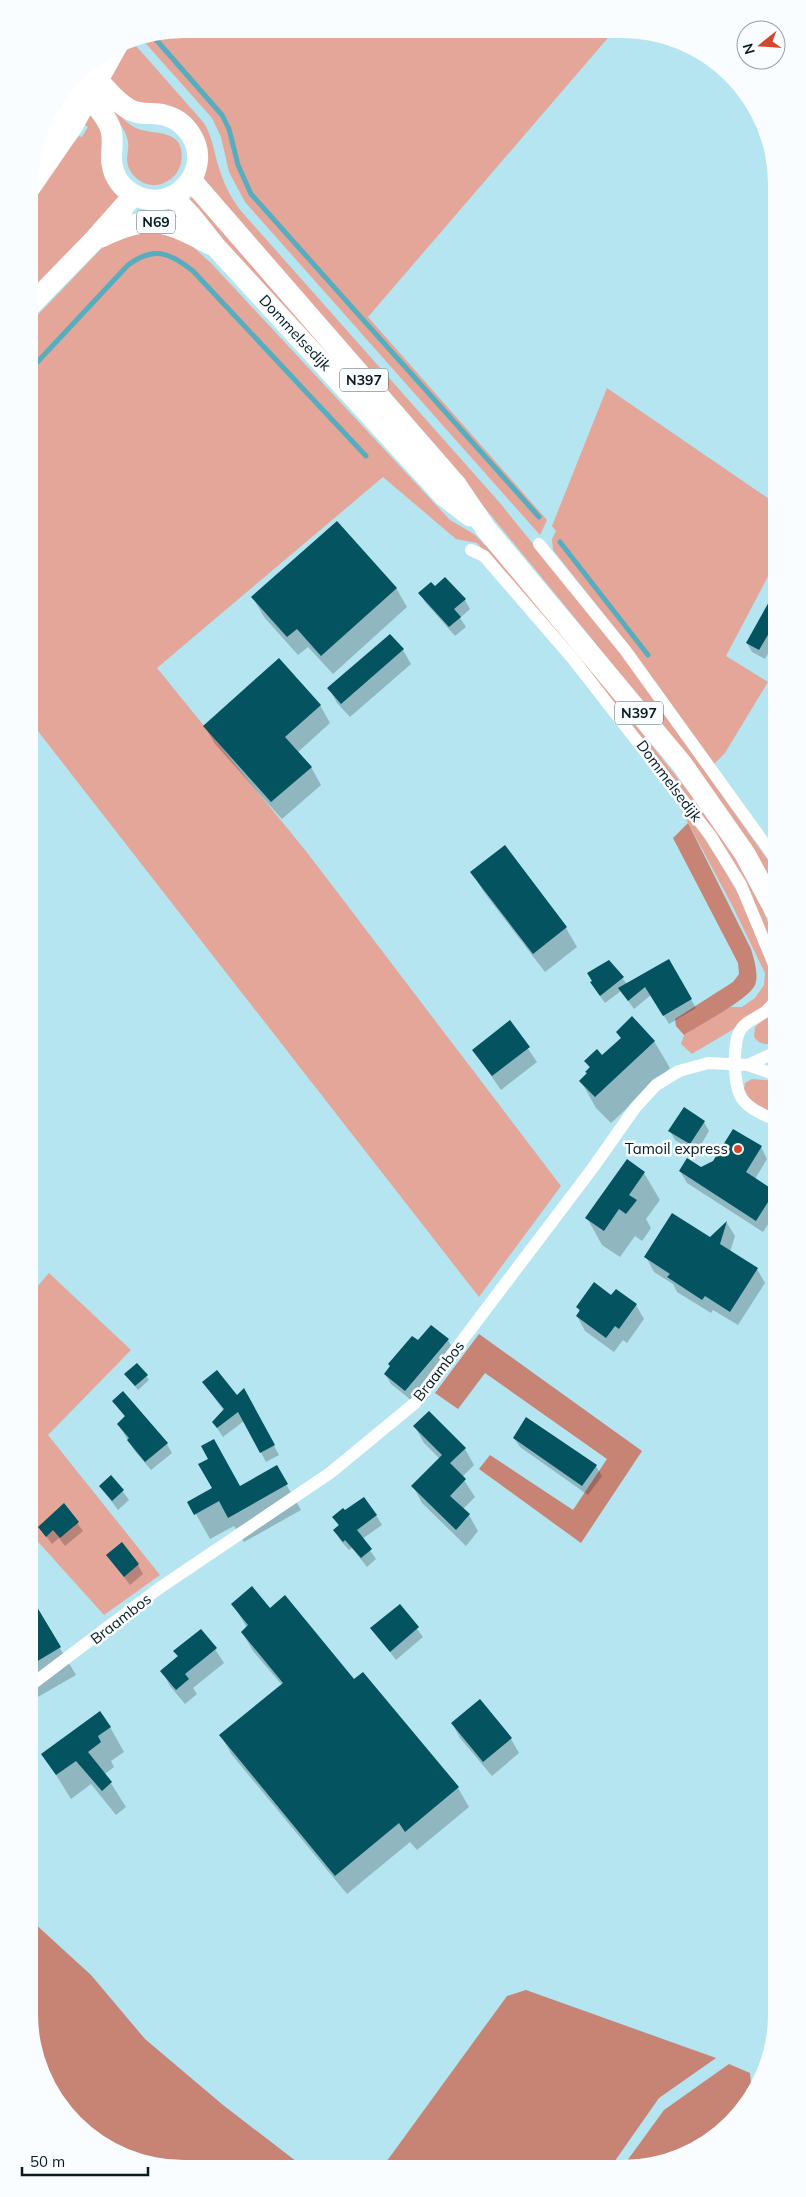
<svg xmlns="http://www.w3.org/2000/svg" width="806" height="2197" font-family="Mulish,sans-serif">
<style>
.green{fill:#e4a699}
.forest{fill:#c78374}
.shadow{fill:#0003}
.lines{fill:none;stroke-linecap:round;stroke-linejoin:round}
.stream{stroke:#55adbf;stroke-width:5}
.building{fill:#035360}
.minor{stroke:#fff;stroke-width:12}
.primary{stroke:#fff;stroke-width:21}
.poi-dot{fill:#d2472c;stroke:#f9fdff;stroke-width:2}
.labels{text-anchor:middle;stroke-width:5;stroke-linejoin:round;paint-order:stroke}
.shield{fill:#f9fdff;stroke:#505e62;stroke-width:1}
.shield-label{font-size:14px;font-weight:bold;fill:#071a1e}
.street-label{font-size:15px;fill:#071a1e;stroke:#f9fdff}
.poi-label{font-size:15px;fill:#071a1e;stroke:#f9fdff;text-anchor:end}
</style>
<rect width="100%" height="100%" fill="#b4e5f0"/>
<path class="green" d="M184,29L613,32L368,317L547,520L540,535L245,202L229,172L221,137L212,118L140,37Z
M130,39L204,123C213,138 214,153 219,168C224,184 231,198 241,211L500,503L620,652L775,870V886L760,860L652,713L592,639L489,513L204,179L206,155L129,98L90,62L125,40Z
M68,85L98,122L120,198L29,296V198L79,136L82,137L88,127L53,105Z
M114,108C120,115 126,123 134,127C151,137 187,125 181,163C179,172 173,179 164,183C148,190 129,178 127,161C127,153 130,145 127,138C125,128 116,120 110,112Z
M193,196L418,456L188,201Z
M158,230L192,246L211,263L450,520L474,534L507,567L575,648L699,805L733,854L763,910L775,940V957L743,884L518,587L477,543L456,539L383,477L157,668L309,855L561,1186L479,1297L30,721L29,324L101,249L118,238Z
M607,388L775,503V563L726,656L768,682L725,753L714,764L633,651L553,550L552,539L556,531L552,526Z
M671,791C680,796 687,812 693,821C713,850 788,966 773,998C766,1013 709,1043 692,1054L681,1044L684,1035L727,1007H742L755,998L764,985L765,973L732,905Z
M775,1010L776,1041C768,1046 760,1045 754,1037L755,1027Z
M752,1079L776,1081V1115L753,1105L744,1089L745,1083Z
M49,1273L131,1350L48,1435L160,1575L104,1615L31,1534V1294Z"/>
<path class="forest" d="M688,823L751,949C754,959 759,975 755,985C748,1000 699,1025 684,1035L676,1026L675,1019L733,982L739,974L738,963L673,838Z
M479,1334L642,1451L581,1543L479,1469L490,1455L573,1510L607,1459L485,1373L458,1409L435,1393Z
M32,1921L91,1975L145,2039L223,2105L301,2165H154L115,2152L74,2123L49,2091L32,2044Z
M526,1990L716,2058L659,2098L612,2165H384L507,1996Z
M729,2064L750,2073L752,2095L739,2115L700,2147L653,2165H624L664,2110Z"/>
<path class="shadow" d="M396,588L407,607L333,674L308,647L298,655L264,617L253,598Z
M435,588L465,600L470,609L460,618L466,627L455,636L425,602L420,593Z
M775,604V641L765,659L752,652L747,643Z
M403,650L411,664L350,717L337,703L329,688Z
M320,705L330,723L298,752L311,767L321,785L282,819L215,744L205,727Z
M504,847L566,928L577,947L545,972L483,891L472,872Z
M668,961L696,1008L669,1024L651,995L634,1009L621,991L605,1003L591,983L609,962L627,984Z
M510,1022L537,1062L501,1090L473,1050Z
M617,1032L654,1041L670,1068L611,1123L596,1108L581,1081L588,1074L590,1069L586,1061L602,1056L622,1040Z
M704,1122L709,1131L696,1153L675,1140L670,1131Z
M761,1147L767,1159L755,1179L776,1194V1212L763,1232L687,1183L680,1171L701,1168L713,1162Z
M644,1173L660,1200L646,1219L651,1228L642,1241L635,1236L620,1257L602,1245L587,1218Z
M727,1223L735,1236L730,1252L757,1269L765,1283L738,1325L713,1310L711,1313L677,1292L673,1284L654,1272L646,1257L710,1239Z
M612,1297L636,1305L644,1319L627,1343L623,1340L614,1352L585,1331L577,1316L580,1312L577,1307Z
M448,1340L453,1349L411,1400L391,1384L385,1374L418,1342Z
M137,1364L149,1380L138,1390L128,1378Z
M203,1382L237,1397L244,1391L279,1455L266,1462L244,1421L223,1437L213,1422L224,1411Z
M114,1401L167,1444L172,1453L151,1470L134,1450L118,1424L125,1417Z
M415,1427L465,1449L474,1465L462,1477L475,1497L463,1509L469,1515L478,1531L466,1546L422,1503L413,1486L440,1459L424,1443Z
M514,1438L596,1466L602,1476L588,1495L520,1447Z
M276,1467L301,1510L244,1542L234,1526L210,1539L189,1502L240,1487Z
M111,1476L129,1500L118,1510L100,1486Z
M64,1505L83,1531L65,1546L59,1538L52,1544L39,1527Z
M376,1515L382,1525L362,1539L376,1559L367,1567L352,1548L349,1550L340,1540L335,1530L339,1527L334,1518Z
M108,1555L138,1565L143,1574L130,1585Z
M31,1600L76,1675L31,1701Z
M233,1604L270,1609L354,1681L363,1673L458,1788L469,1807L417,1850L410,1842L347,1894L232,1755L221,1736L282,1685L253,1651L242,1632L247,1628Z
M400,1606L423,1637L396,1660L372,1628Z
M215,1649L224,1663L193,1688L197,1694L185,1704L170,1686L162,1671L178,1657L175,1652Z
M452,1723L511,1739L519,1753L492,1776L460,1738Z
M110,1727L124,1752L111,1761L114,1767L105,1774L126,1807L116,1815L91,1784L71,1799L43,1754Z"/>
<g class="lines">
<path class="stream" d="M152,35L222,115L229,129L238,165L251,194L539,517
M29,371L128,265C154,246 169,252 193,271L366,456
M560,542L648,655"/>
</g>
<path class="building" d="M337,521L397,588L321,656L297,629L287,637L251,597Z
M445,577L466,599L454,609L461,617L449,627L418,593L431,582L435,586Z
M775,591V623L759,650L746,643Z
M390,634L404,649L341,704L327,688Z
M279,658L321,705L285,737L312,767L271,802L203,726Z
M505,845L567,927L533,954L470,872Z
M669,959L692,999L663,1016L645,987L628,1001L618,988Z
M609,960L624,977L600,996L590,982L592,981L587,973Z
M632,1016L655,1041L595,1097L579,1081L587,1073L585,1072L590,1067L584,1061L597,1049L602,1055L621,1038L616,1032Z
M510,1020L530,1047L492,1076L472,1050Z
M684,1107L705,1121L690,1144L668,1131Z
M733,1129L762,1146L746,1172L775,1191L756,1221L679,1171L687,1158L701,1167L713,1161Z
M627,1159L645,1172L629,1195L637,1200L626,1214L619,1209L604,1231L585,1218Z
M672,1213L710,1237L727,1221L720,1244L758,1268L730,1312L705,1296L702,1300L667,1277L670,1274L644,1257Z
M594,1282L611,1295L616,1289L637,1304L619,1329L615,1326L606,1338L576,1316L580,1310L576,1307Z
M431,1325L449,1339L405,1391L384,1374L390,1366L388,1364L412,1336L418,1340Z
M137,1363L148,1375L135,1386L124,1374Z
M217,1370L237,1395L244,1388L275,1445L260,1453L238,1412L217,1428L212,1422L224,1409L202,1382Z
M123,1391L168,1443L145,1462L127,1440L129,1438L117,1424L125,1416L112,1401Z
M429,1411L466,1448L450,1463L466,1479L450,1496L470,1514L456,1530L411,1486L442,1455L413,1426Z
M526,1417L597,1465L582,1486L513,1438Z
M214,1439L240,1486L277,1465L288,1484L228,1518L219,1501L194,1515L187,1502L212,1488L198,1464L208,1459L201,1446Z
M111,1475L124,1490L112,1501L99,1486Z
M364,1497L377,1515L357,1530L372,1549L361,1558L345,1540L343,1542L333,1530L339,1525L332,1517L343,1508L345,1510Z
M64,1503L79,1522L60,1538L53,1530L46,1537L38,1527Z
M122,1542L139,1564L124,1577L106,1555Z
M252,1586L270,1608L285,1595L354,1679L363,1672L459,1787L405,1832L399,1823L335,1876L219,1735L283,1683L241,1632L248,1625L231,1604Z
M31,1597L61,1647L31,1665Z
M400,1604L419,1627L390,1652L370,1628Z
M201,1629L217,1648L185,1674L189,1679L176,1690L160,1671L178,1656L173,1651Z
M480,1699L512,1738L483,1762L451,1723Z
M100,1711L111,1727L98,1736L101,1742L88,1752L112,1782L102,1791L76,1761L56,1775L41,1754Z"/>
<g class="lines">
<path class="minor" d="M539,544L625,650L775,858
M471,550L484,556L573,659L710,835L741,885L775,967
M775,1000C767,1017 749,1017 741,1029C732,1041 733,1089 743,1100C751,1110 764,1115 776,1120
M748,1065L776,1052
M31,1685L158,1589L330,1473L415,1403L592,1169L635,1108L656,1085L679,1071L708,1063L748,1065L776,1075"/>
<path class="primary" d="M71,80C84,94 103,109 110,127C115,139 110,151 112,164C116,192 148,208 173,196C185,190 195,177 197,164C201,142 185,120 164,115C152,112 139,116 127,108C111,98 98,79 85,65
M35,151L59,116L82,73
M191,180L457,486L486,529L682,764L745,854L775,910
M29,189L73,125L118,44
M172,196L192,217L215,246L444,496L470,516
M101,237C149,214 165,220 210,244
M29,307L95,239L134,195"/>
</g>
<circle class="poi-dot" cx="738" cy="1149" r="5"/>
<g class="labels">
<g class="shield">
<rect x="137" y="210.5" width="38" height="23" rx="4"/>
<rect x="340" y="368.5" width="48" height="23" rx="4"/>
<rect x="615" y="701.5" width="48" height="23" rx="4"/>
</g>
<g class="shield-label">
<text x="156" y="227">N69</text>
<text x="364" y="385">N397</text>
<text x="639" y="718">N397</text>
</g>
<g class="street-label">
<text transform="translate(295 333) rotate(47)" y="5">Dommelsedijk</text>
<text transform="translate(669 781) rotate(53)" y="5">Dommelsedijk</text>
<text transform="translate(439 1371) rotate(-52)" y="5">Braambos</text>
<text transform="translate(121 1619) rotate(-38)" y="5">Braambos</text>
</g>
<g class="poi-label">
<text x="728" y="1154">Tamoil express</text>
</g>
</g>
<path d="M0 0H806V2197H0ZM184 38H622A146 146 0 0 1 768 184V2014A146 146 0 0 1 622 2160H184A146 146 0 0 1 38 2014V184A146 146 0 0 1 184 38Z" fill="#f9fdff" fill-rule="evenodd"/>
<g transform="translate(761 45) rotate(253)"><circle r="24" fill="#f9fdff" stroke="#98a2a5"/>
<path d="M0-4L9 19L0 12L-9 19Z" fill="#d2472c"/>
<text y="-8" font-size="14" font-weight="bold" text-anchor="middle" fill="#071a1e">N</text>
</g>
<path d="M22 2167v8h126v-8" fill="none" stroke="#071a1e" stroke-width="2.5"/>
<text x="30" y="2167" font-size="15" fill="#071a1e" stroke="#f9fdff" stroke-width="4" paint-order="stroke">50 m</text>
</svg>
